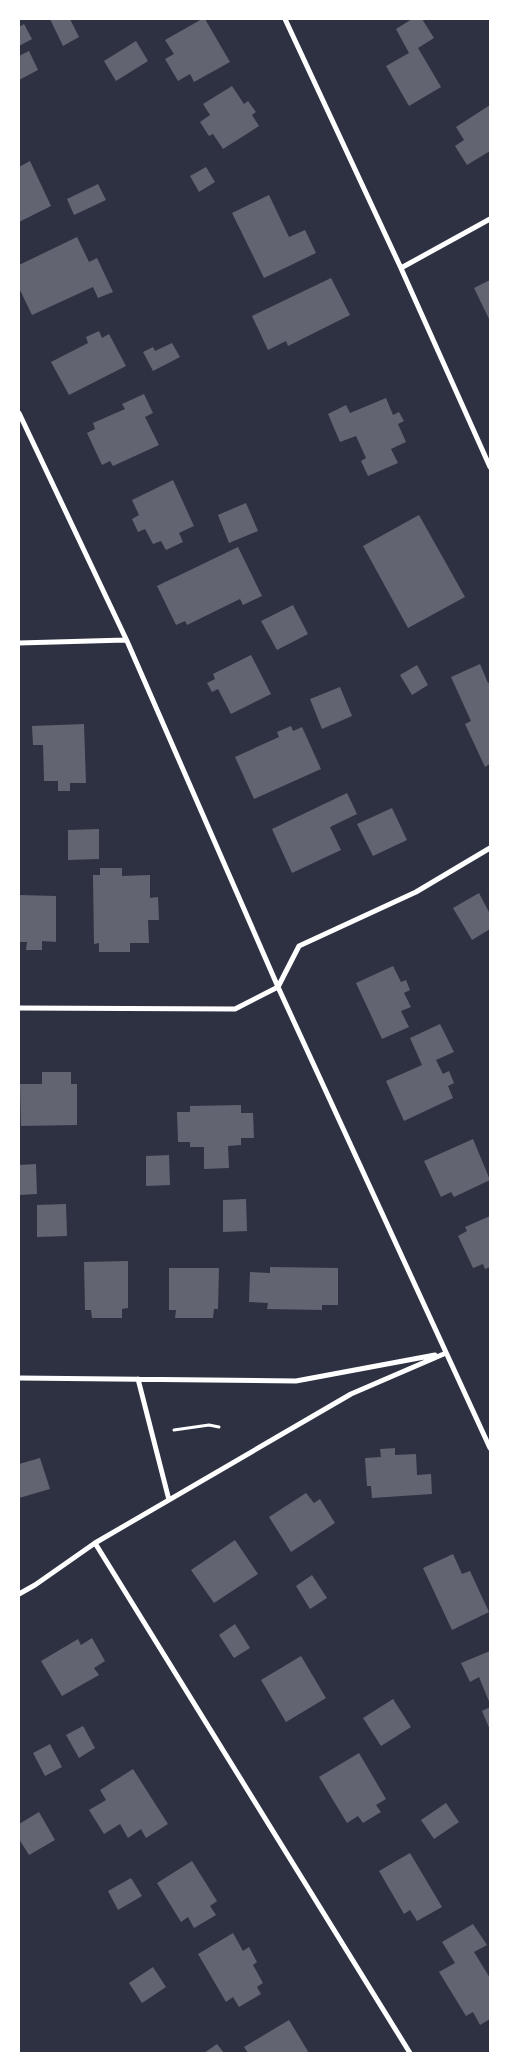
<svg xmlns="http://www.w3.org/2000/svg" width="509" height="2072" font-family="'PT Sans',sans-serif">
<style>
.building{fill:#626471}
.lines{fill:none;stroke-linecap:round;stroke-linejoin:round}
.path{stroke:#fff;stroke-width:3}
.minor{stroke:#fff;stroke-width:5}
</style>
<rect width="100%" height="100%" fill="#2d3142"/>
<path class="building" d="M50,19H70L79,37L63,46Z
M202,19H205L230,62L194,82L190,74L178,81L165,59L174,54L165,40Z
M412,19H422L434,38L418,48L441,87L409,106L386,66L409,53L396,29Z
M24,24L32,39L19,46V27Z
M136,41L148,61L116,81L104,61Z
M29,51L38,70L19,80V56Z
M232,86L244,104L248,101L256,112L252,115L259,126L223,149L213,134L209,136L200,122L210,115L203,104Z
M490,105V151L467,165L455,146L464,140L456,127Z
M30,161L51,206L19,222V167Z
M206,167L215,182L199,192L190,176Z
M98,184L106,200L74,215L67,199Z
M269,195L289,237L305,230L316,253L264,278L232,213Z
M77,237L89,262L97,258L113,292L98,298L93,287L32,315L19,288V265Z
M331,278L350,315L288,346L286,341L268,350L252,316Z
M490,280V321L474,288Z
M99,331L102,338L109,334L126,366L69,395L51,362L88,343L86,337Z
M172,343L180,357L153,371L143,352L153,347L155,351Z
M144,394L153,413L145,417L159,445L113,466L110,461L102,465L87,433L95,429L93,423L125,409L122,404Z
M386,398L393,415L399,412L404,421L398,424L406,442L391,449L398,463L368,476L361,461L366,458L356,436L340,442L328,414L346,405L350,413Z
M173,480L194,526L179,533L183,542L166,550L161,541L153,544L145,529L138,532L132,519L139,515L132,500Z
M246,503L258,531L229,543L218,515Z
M419,515L465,597L408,628L363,546Z
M238,547L262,596L243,605L240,599L187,625L185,621L176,625L157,586Z
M293,605L308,634L277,650L261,621Z
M251,655L271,694L231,714L218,689L212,692L207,683L215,679L213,674Z
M480,664L488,683L490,682V764L485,767L465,724L471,721L451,677Z
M417,665L428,685L412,695L400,675Z
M340,687L352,716L322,729L310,699Z
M84,724L86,783H70V791H58V781H44L43,745H33L32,726Z
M291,726L293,731L302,727L321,769L254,799L235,757L279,737L277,732Z
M347,793L357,814L330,827L341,850L292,873L272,829Z
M392,808L407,840L373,856L357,824Z
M99,829V859L68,860V830Z
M100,868H122V876L150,875V898L158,897L159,920H148L149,943H130V952H99V943L94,944L93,875H100Z
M479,893L490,914V929L472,940L453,908Z
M19,895L56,896V942L42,941V950H26L27,942H19Z
M393,966L401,982L406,980L410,990L404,993L411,1007L401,1011L409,1027L382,1039L356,983Z
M440,1024L454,1052L436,1060L443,1074L449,1071L454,1083L448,1086L453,1098L404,1121L386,1081L422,1065L410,1038Z
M42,1072H71V1084H77V1125L21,1126L20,1084H42Z
M241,1105V1113H253L254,1138H241V1145L228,1146L229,1168L204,1169V1147H190V1142H178L177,1112H190V1106Z
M473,1139L490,1180L454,1197L451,1192L441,1197L424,1161Z
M169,1155L170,1185L146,1186V1156Z
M36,1164L37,1194L19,1195V1165Z
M246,1199L247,1231L223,1232V1200Z
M66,1204L67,1236L37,1237V1205Z
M490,1216V1267L485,1269L483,1264L473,1268L458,1236L467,1231L465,1227Z
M128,1261V1308L122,1309V1318H92L91,1310H85L84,1262Z
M270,1267L338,1268V1305H322V1310L267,1309L268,1303L249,1302L250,1272L270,1273Z
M169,1268H219L218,1309H214L213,1318H175L176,1310H169Z
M395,1448V1455L416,1454L417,1475L431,1474L432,1494L372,1498L371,1486H367L365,1458L381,1457L380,1449Z
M40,1458L50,1489L19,1498V1464Z
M306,1493L314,1503L320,1499L335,1523L291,1552L269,1517Z
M235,1540L258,1574L214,1603L191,1570Z
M453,1554L462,1574L470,1571L489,1612L452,1630L423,1568Z
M312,1575L327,1598L310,1609L296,1586Z
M235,1624L250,1648L234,1658L219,1635Z
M92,1638L105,1661L94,1668L99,1675L62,1696L41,1661L78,1639L81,1645Z
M490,1651V1704L479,1677L470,1682L461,1663Z
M301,1656L326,1698L286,1722L261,1680Z
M393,1699L411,1727L381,1746L363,1718Z
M490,1707V1730L482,1711Z
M83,1726L95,1748L79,1758L66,1735Z
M50,1744L62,1767L45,1776L33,1753Z
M359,1753L386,1799L376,1805L381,1812L363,1823L358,1816L347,1823L319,1777Z
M133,1769L168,1824L146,1838L141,1829L128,1838L120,1824L104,1834L89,1810L106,1800L100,1790Z
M446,1803L459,1822L434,1839L421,1820Z
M39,1812L55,1840L29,1855L19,1839V1824Z
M410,1853L442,1907L417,1921L410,1910L404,1914L379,1871Z
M192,1861L217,1901L210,1906L216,1915L194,1928L188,1917L181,1922L157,1883Z
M131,1878L142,1896L118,1910L108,1891Z
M473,1924L487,1945L474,1952L490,1978V2019L480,2025L473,2012L466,2016L439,1972L455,1963L442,1942Z
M233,1933L243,1951L249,1947L257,1962L253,1965L263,1983L257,1987L261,1994L239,2007L233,1997L226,2002L198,1954Z
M153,1967L166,1987L142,2003L129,1983Z
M289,2020L309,2053H248L244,2047Z
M217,2044L224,2053H204Z"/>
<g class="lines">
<path class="path" d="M174,1430L209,1425L219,1427"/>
<path class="minor" d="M285,19L400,266L490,467
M401,268L490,219
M19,413L127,641L278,987L490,1448
M19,643L126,640
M19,1008L235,1009L278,987L299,946L416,892L490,848
M19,1378L296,1381L435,1355
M138,1379L169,1500
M95,1543L410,2053
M19,1594L35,1585L95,1543L351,1394L446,1353"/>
</g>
<rect width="509" height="2072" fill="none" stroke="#ffffff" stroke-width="40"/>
</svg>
